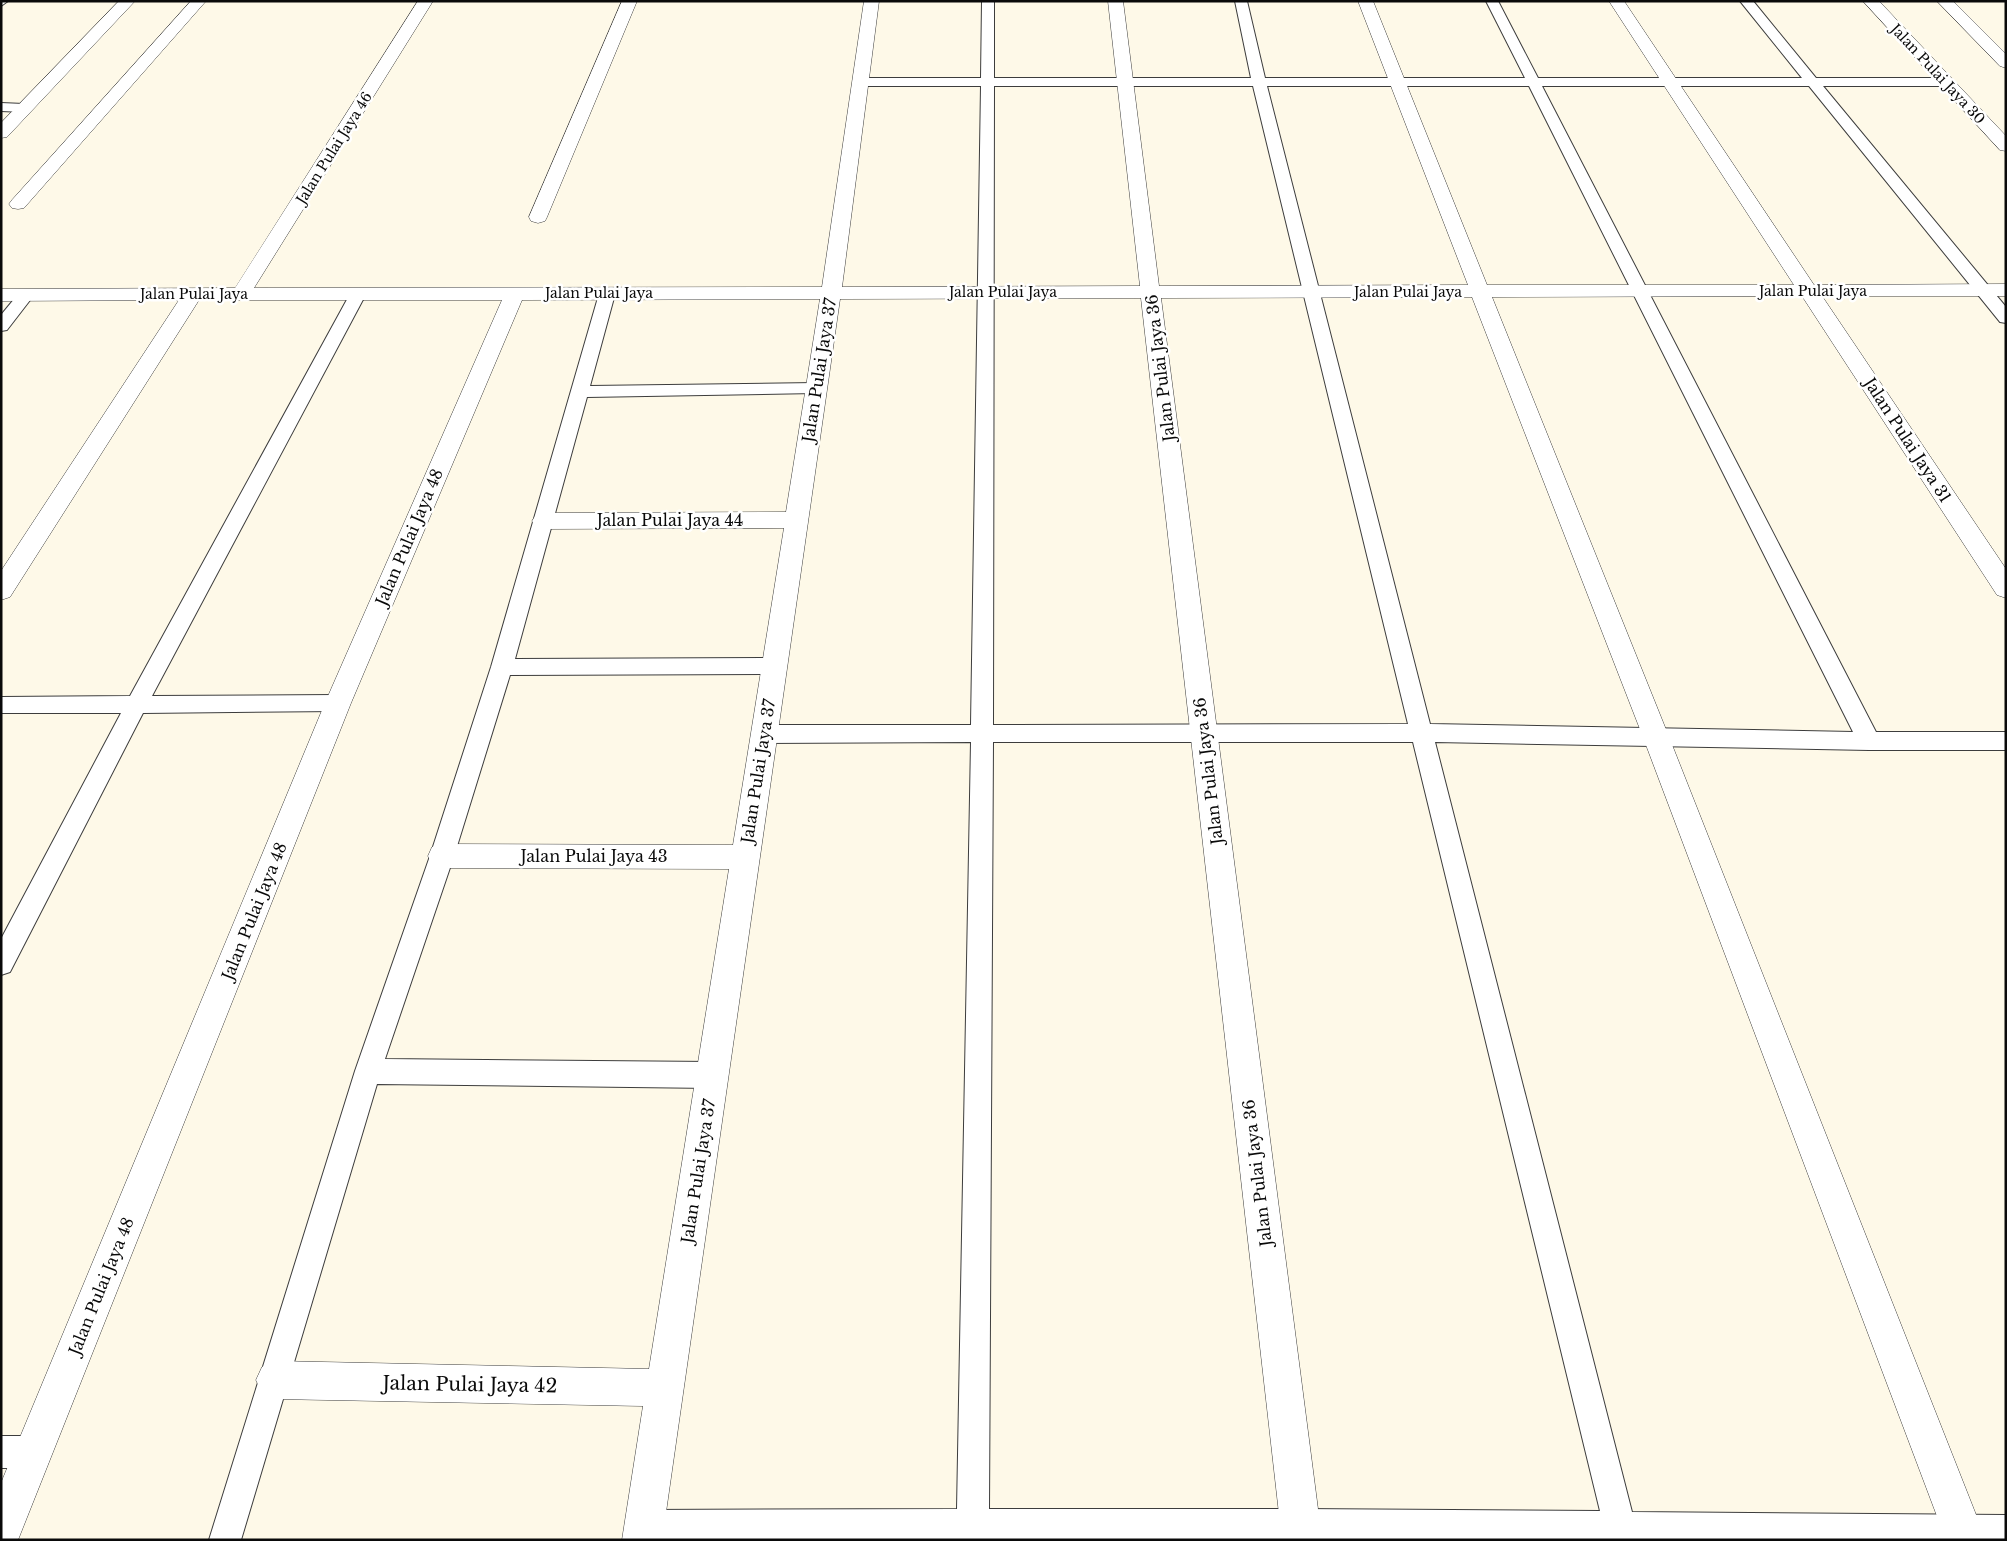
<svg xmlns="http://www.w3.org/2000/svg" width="2007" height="1541" font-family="'Libre Baskerville',serif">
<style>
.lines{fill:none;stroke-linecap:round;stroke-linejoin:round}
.service-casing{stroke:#3d3d3d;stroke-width:2}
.minor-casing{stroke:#3d3d3d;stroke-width:1}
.tertiary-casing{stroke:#3d3d3d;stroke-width:1}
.service{fill:#fff;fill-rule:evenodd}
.minor{fill:#fff;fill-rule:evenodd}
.tertiary{fill:#fff;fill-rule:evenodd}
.labels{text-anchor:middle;stroke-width:5;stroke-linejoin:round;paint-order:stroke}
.far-street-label{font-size:14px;fill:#0a0a0a;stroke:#fff}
.street-label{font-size:16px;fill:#0a0a0a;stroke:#fff}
.near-street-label{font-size:19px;fill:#0a0a0a;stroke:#fff}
</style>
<rect width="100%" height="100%" fill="#fef9e8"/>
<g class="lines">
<g class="service-casing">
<path id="service" d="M1,1H8L1,6Z
M982,1H994V78H1251L1235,1H1247L1265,78H1525L1486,1H1498L1538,78H1802L1740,1H1753L1816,78H1946L1953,82L1946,86H1823L2006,307V323L2000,322L1809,86H1542L1876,732H2006V750H1869L1435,742L1632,1512L2006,1515V1540H638L633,1537L628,1526L633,1515L644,1510L957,1509L971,742L764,743L756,740L753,734L756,728L764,725H971L981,86H861L854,82L861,78H981ZM994,86H1253L1408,724L993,725ZM1267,86H1529L1853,732L1430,724ZM993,742H1413L1600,1511L1300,1509H989Z
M1,103L24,104L31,108L24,112L1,111Z
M358,289L364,291L366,294L152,696L338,695L346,697L349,703L346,709L338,711L143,713L10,972L1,975V939L121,713H1V697L130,696L350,294L352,291Z
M607,289L613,291L615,294L590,386L816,383L822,384L825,388L822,392L816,393L587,397L515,659L774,658L781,660L785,666L781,672L774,674L510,675L454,856L385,1059L712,1062L721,1066L725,1075L721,1084L712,1088L377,1084L241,1540H209L355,1071L430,856L491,667L599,294L601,291Z
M26,290L32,292L34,295L7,330L1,331V315L20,292Z
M1,1436H34L45,1441L50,1452L45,1463L34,1468H1Z"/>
</g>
<g class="minor-casing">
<path id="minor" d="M119,1H135L7,137L1,138V123Z
M191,1H206L24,208L18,209L12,208L9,204L12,200Z
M418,1H433L254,288L822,287L864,1H879L842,287L1140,286L1108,1H1123L1159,286L1468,285L1358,1H1373L1487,285H1794L1609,1H1624L1814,285L2006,284V296H1822L2006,569V598L1997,595L1802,296L1492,297L1669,737L1986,1540H1946L1643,737L1472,297L1161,298L1322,1540H1282L1141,298L840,299L662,1540H622L643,1406L275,1399L262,1393L256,1380L262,1367L275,1361L649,1369L729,869L442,868L432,865L428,856L432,847L442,844L733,845L784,528L544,529L536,527L532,521L536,515L544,513L786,512L820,299L522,300L351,703L18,1540H1V1483L325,703L502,300H199L10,597L1,600V571L179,300L1,301V289L235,288Z
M622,1H637L547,217L545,221L538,223L531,221L529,217Z
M1863,1H1879L2006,136V151L2000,150Z"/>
</g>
<g class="tertiary-casing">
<path id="tertiary" d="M1937,1H1953L2006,54V68L2000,66Z"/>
</g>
<use href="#service" class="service"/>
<use href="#minor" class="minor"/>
<use href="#tertiary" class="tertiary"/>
</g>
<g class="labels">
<g class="far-street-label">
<text transform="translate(1938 74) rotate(47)" y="5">Jalan Pulai Jaya 30</text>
<text transform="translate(334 148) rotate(-58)" y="5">Jalan Pulai Jaya 46</text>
<text x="1813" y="296">Jalan Pulai Jaya</text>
<text x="1003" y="297">Jalan Pulai Jaya</text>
<text x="1408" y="297">Jalan Pulai Jaya</text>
<text x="599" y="298">Jalan Pulai Jaya</text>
<text x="194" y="299">Jalan Pulai Jaya</text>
</g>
<g class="street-label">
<text transform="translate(1160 368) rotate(-97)" y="6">Jalan Pulai Jaya 36</text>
<text transform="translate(819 370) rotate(-81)" y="6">Jalan Pulai Jaya 37</text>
<text transform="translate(1908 440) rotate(57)" y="6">Jalan Pulai Jaya 31</text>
<text x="670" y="526">Jalan Pulai Jaya 44</text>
<text transform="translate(409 537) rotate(-67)" y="6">Jalan Pulai Jaya 48</text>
<text transform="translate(758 771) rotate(-81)" y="6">Jalan Pulai Jaya 37</text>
<text transform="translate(1208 771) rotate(-97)" y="6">Jalan Pulai Jaya 36</text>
<text x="594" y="862">Jalan Pulai Jaya 43</text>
<text transform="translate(254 911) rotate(-68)" y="6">Jalan Pulai Jaya 48</text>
<text transform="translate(698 1171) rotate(-81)" y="6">Jalan Pulai Jaya 37</text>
<text transform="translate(1257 1173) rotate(-97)" y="6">Jalan Pulai Jaya 36</text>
<text transform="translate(101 1286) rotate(-68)" y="6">Jalan Pulai Jaya 48</text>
</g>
<g class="near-street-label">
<text transform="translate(470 1384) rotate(1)" y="7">Jalan Pulai Jaya 42</text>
</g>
</g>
<rect width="2007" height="1541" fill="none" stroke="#0a0a0a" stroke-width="5"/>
</svg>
